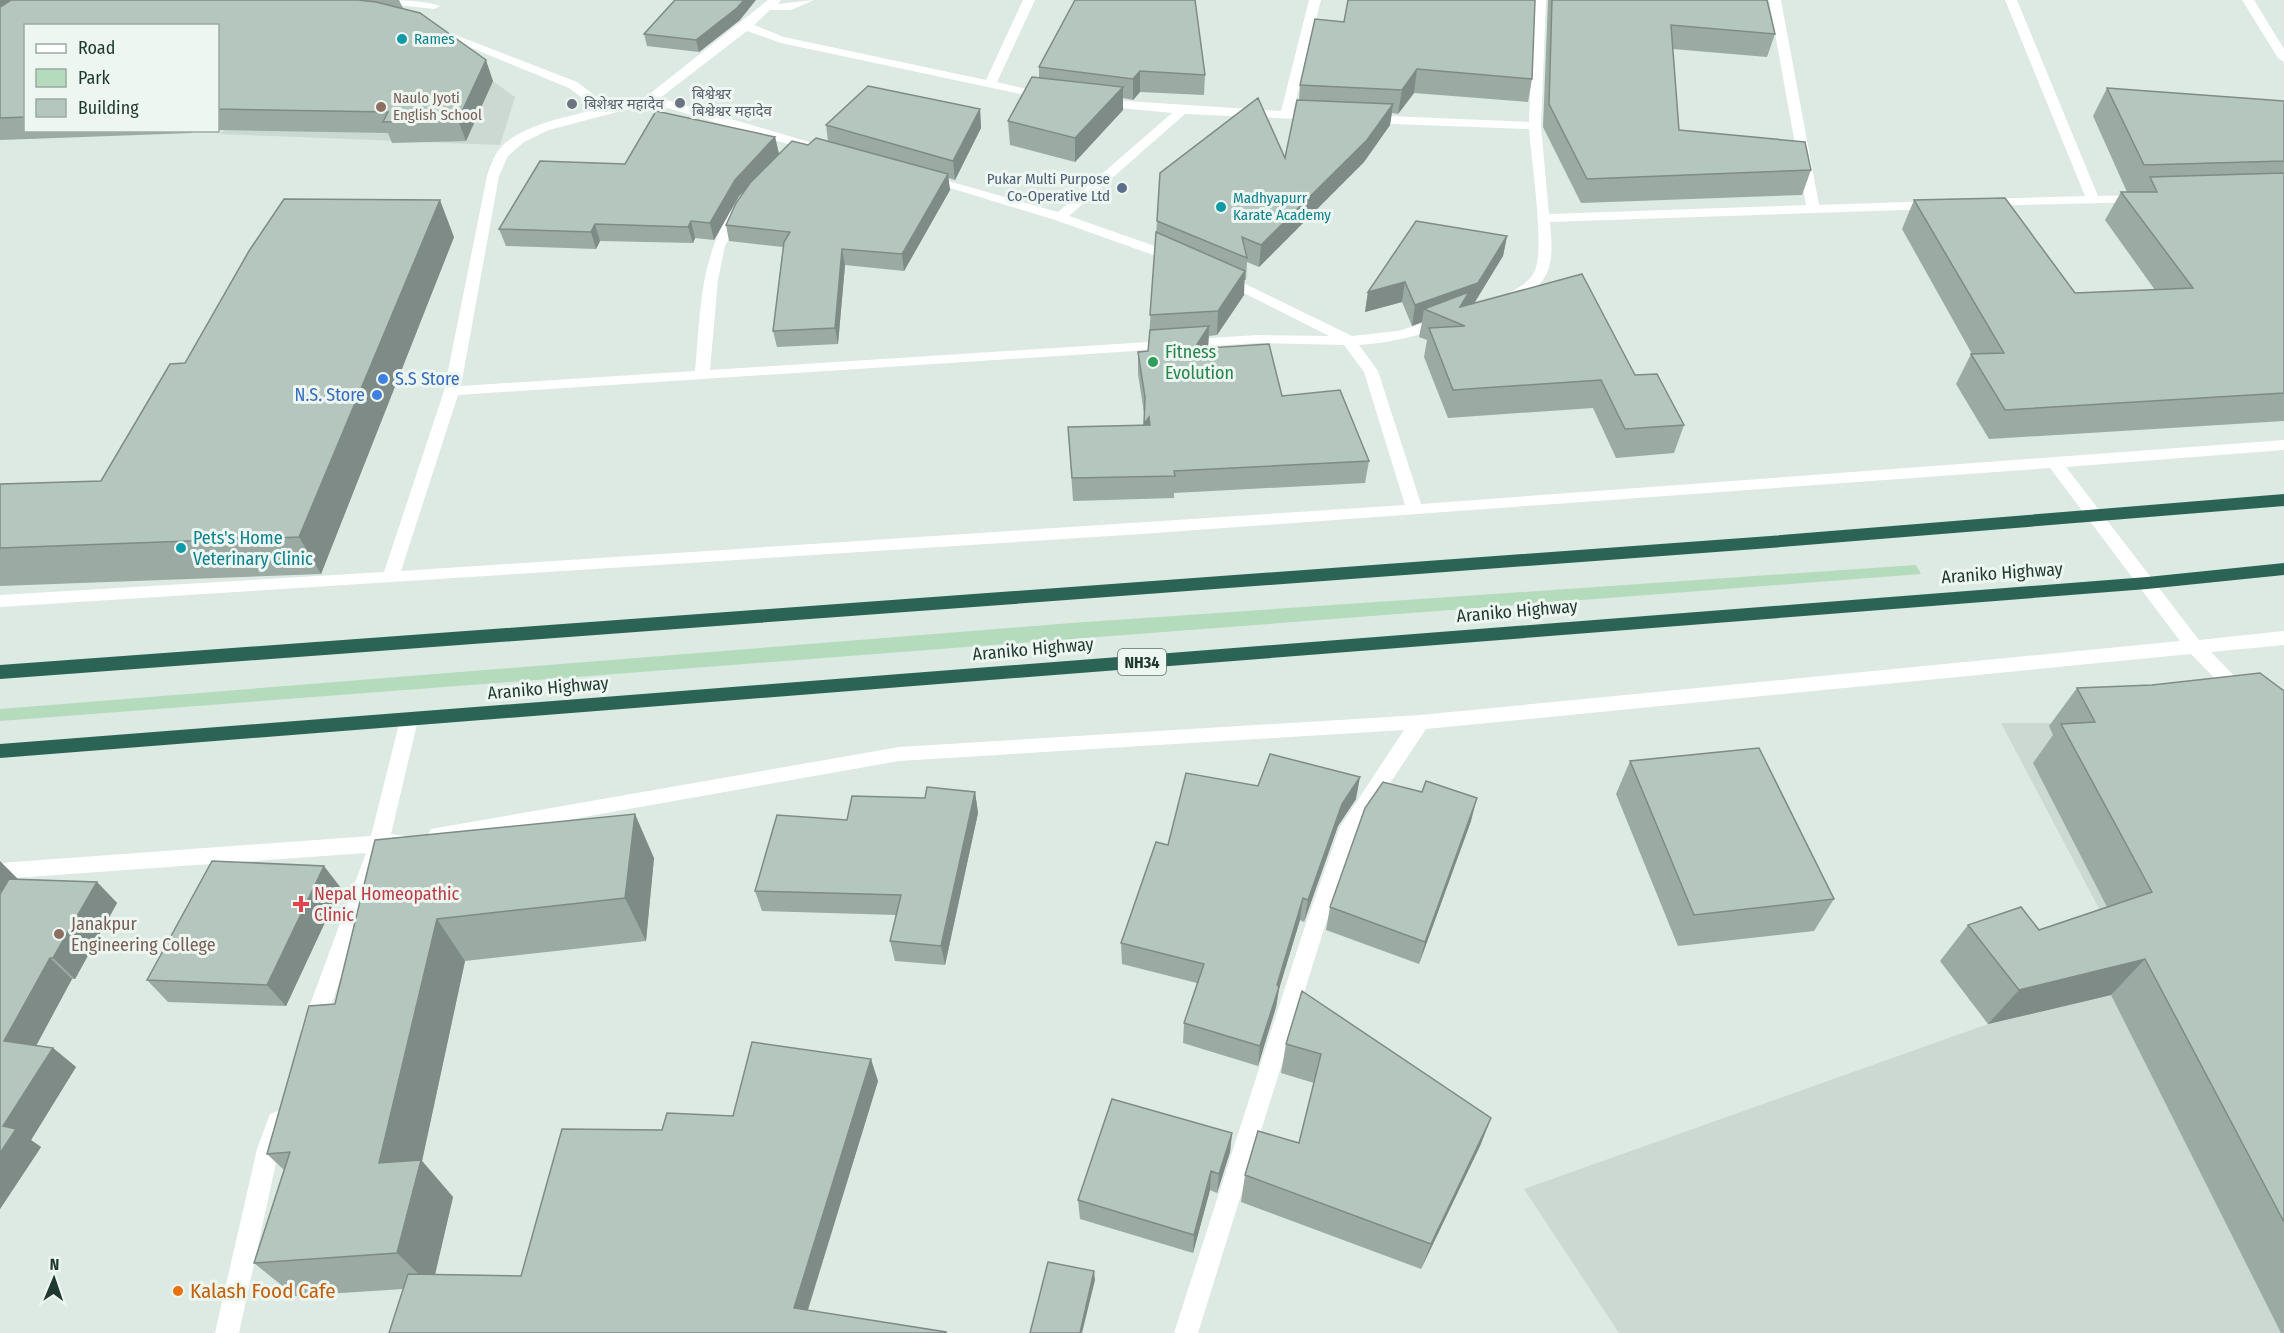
<svg xmlns="http://www.w3.org/2000/svg" width="2284" height="1333" font-family="'Fira Sans Condensed','Noto Sans Devanagari',sans-serif">
<style>
.built{fill:#cbd9d2}
.green{fill:#b5dbbd}
.lines{fill:none;stroke-linecap:round;stroke-linejoin:round}
.minor{fill:#fff;fill-rule:evenodd}
.highway{fill:#2b6455;fill-rule:evenodd}
.wall{fill:#9caaa4}
.shaded-wall{fill:#7f8b86}
.building{fill:#b5c6bf;stroke:#7f8b86;stroke-width:1.5}
.culture-dot{fill:#0f9aa8;stroke:#edf6f1;stroke-width:2}
.worship-dot{fill:#6b7280;stroke:#edf6f1;stroke-width:2}
.education-dot{fill:#8d6e63;stroke:#edf6f1;stroke-width:2}
.service-dot{fill:#5c6f8a;stroke:#edf6f1;stroke-width:2}
.leisure-dot{fill:#2e9e5b;stroke:#edf6f1;stroke-width:2}
.shop-dot{fill:#3f7fe0;stroke:#edf6f1;stroke-width:2}
.health-dot{fill:#e0444e;stroke:#edf6f1;stroke-width:2}
.food-dot{fill:#e8710a;stroke:#edf6f1;stroke-width:2}
.labels{text-anchor:middle;stroke-width:6;stroke-linejoin:round;paint-order:stroke}
.far-culture-label{font-size:15px;fill:#0d838f;stroke:#edf6f1;text-anchor:start}
.far-worship-label{font-size:15px;fill:#5b616d;stroke:#edf6f1;text-anchor:start}
.far-education-label{font-size:15px;fill:#785e54;stroke:#edf6f1;text-anchor:start}
.far-service-label{font-size:15px;fill:#4e5e75;stroke:#edf6f1;text-anchor:end}
.shield{fill:#edf6f1;stroke:#5d716a;stroke-width:1.5}
.shield-label{font-size:16px;font-weight:bold;fill:#1f3830}
.leisure-label{font-size:18px;fill:#27864d;stroke:#edf6f1;text-anchor:start}
.shop-label{font-size:18px;fill:#366cbe;stroke:#edf6f1;text-anchor:start}
.culture-label{font-size:18px;fill:#0d838f;stroke:#edf6f1;text-anchor:start}
.street-label{font-size:18px;fill:#1f3830;stroke:#edf6f1}
.health-label{font-size:18px;fill:#be3a42;stroke:#edf6f1;text-anchor:start}
.education-label{font-size:18px;fill:#785e54;stroke:#edf6f1;text-anchor:start}
.near-food-label{font-size:21px;fill:#c56008;stroke:#edf6f1;text-anchor:start}
</style>
<rect width="100%" height="100%" fill="#dde9e3"/>
<path class="built" d="M479,71L515,97L500,145L220,134L270,89Z
M2001,723H2060L2284,1333H1619L1524,1189L1988,1024L2111,994L2143,992Z"/>
<path class="green" d="M1916,565L1921,574L0,721V709L1071,623Z"/>
<g class="lines">
<path class="minor" d="M374,0C392,0 425,0 440,6L434,9L380,3Z
M768,0H781L778,4L814,0L791,10H770L754,25L784,37L986,80L1023,0H1035L997,82L1055,96L1049,100L781,43L747,31L660,98L826,147V153H818L651,103L549,130L524,142L508,156L499,176L461,386L695,371C700,321 699,268 724,223C728,217 730,208 738,206L745,210L725,246L718,280L710,370L1257,335L1329,336L1218,280L1216,277L1223,273L1352,336L1398,331L1437,319H1447L1449,322L1447,325C1418,336 1390,343 1359,345L1378,371L1421,504L2284,440V450L2066,467L2199,640L2284,631V645L2211,652L2248,690L2251,695L2248,700H2236L2191,654L1426,729L1359,830L1323,932L1198,1333H1174L1303,932L1340,827L1404,730L899,761L438,843L431,841L428,835L431,829L899,747L1420,715L2180,641L2050,468L1142,534L0,607V595L384,572L444,391L487,176C489,169 492,161 496,154C512,126 568,117 597,109L569,88L425,29L435,27L577,82L609,106L647,96ZM1257,343L1344,345L1364,372L1405,505L401,571L458,395Z
M1309,0H1321L1293,112L1322,114V120L1185,114L1069,216L1183,256V262H1173L1055,220L921,179L927,175L1058,212L1172,113L1100,106L1094,102L1096,99L1281,111Z
M1534,0H1546L1541,126L1549,214L1806,205L1769,0H1781L1819,205L1934,201L1941,205L1934,209L1550,222C1553,256 1555,280 1521,298C1513,302 1507,306 1499,304V298C1512,291 1530,284 1535,270C1545,248 1531,158 1529,129L1366,123L1360,119L1366,115L1529,122Z
M2005,0H2017L2098,196L2141,195L2146,196V202L1981,206L1979,203L1986,199L2085,196Z
M2242,0H2254L2284,49V62L2278,58Z
M409,713L416,715L418,720L391,834L406,836L409,842L406,848L386,851L320,1036L312,1039L304,1036L301,1029L366,853L0,879V863L371,836L400,720L402,715Z
M278,1111L286,1114L289,1122L279,1149L239,1333H215L257,1149L270,1114Z"/>
<path class="highway" d="M2284,494V506L1770,548L0,679V665L1770,536Z
M2284,563V575L2147,589L0,758V744L2147,577Z"/>
</g>
<path class="wall" d="M0,0H399L403,8L493,81L466,141L392,143L388,133L218,130V26H26V130H194L192,133L0,140Z
M1075,0L1205,75L1204,95L1140,92L1133,100L1123,98V110L1075,162L1010,145L1008,121L1039,78V67Z
M1548,0H1767L1775,34L1767,57L1673,49L1679,130L1811,170L1802,195L1581,203L1543,127Z
M1315,19L1532,79L1528,102L1414,93L1398,114L1392,113L1390,125L1364,162L1259,267L1247,262L1246,280H1244V295L1217,335L1209,336L1208,348L1282,396L1369,461L1365,483L1174,493V498L1073,501L1068,427L1144,425V413L1138,374V352L1148,351L1157,221L1285,158L1299,100L1300,85Z
M740,20L699,52L647,46L644,34Z
M2107,88L2284,101V421L1989,439L1956,384L1971,354H1972L1902,229L1914,200L2075,293L2155,290L2105,220L2121,192H2127L2093,116Z
M980,109L981,128L955,180L948,178L950,190L904,271L845,265L838,344L777,347L773,331L783,247L729,241L726,225L748,187L739,196L714,240L695,238L693,243L600,241L596,249L506,246L499,229L625,164L775,137L779,154L764,170L808,145L828,141L826,125Z
M1507,236L1503,256L1474,303L1635,375L1684,425L1674,453L1616,458L1593,408L1448,418L1424,357L1427,340L1419,337L1422,322L1412,326L1402,302L1365,312L1368,292Z
M454,237L321,574L0,586V484L101,481L185,363Z
M2077,688L2284,691V1333H2281L2111,995L1988,1024L1940,961L1968,925L2039,930L2107,907L2033,763L2053,735L2049,726Z
M1630,761L1834,899L1814,931L1678,946L1616,794Z
M1258,786L1356,799L1338,826L1304,922L1300,920L1279,989L1276,1007L1258,1066L1183,1043L1184,1023L1197,983L1122,964L1121,943L1168,845Z
M975,792L978,813L945,965L895,961L890,941L896,915L762,911L755,891L847,820L925,798Z
M1471,821L1419,964L1326,930L1330,907Z
M375,840L654,858L646,941L465,961L422,1161L453,1197L435,1275L521,1276L662,1130L733,1116L878,1081L808,1310L403,1289L295,1296L254,1263L284,1170L267,1154L335,1004Z
M19,879L97,882L117,903L75,979H72L36,1045L53,1048L76,1067L31,1140L41,1147L0,1209V894L2,891Z
M341,888L286,1006L168,1002L147,980Z
M1302,991L1491,1118L1480,1146L1421,1269L1241,1202L1245,1175L1299,1143L1314,1083L1281,1073L1286,1044Z
M1232,1133L1230,1152L1217,1193L1210,1190L1193,1253L1080,1219L1078,1200Z"/>
<path class="shaded-wall" d="M0,0H34L0,24Z
M744,0H756L740,20L699,52L696,40Z
M486,60L493,81L466,141L458,120Z
M1417,69L1414,93L1398,114L1402,90Z
M1140,71V92L1133,100V79Z
M1123,87V110L1075,162V138Z
M1393,104L1390,125L1364,162L1259,267L1261,245Z
M980,109L981,128L955,180L953,161Z
M775,137L779,154L739,196L714,240L710,223L735,180Z
M948,174L950,190L904,271L902,254Z
M440,200L454,237L321,574L299,537Z
M691,221L695,238L693,243L688,227Z
M595,224L600,241L596,249L591,232Z
M1507,236L1503,256L1464,320L1424,309L1422,322L1412,326L1415,305Z
M842,249L845,265L838,344L835,328Z
M1245,271L1244,295L1217,335L1218,311Z
M1405,282L1402,302L1365,312L1368,292Z
M1209,326L1208,348L1194,349Z
M1149,417V439L1144,424Z
M1360,777L1356,799L1338,826L1304,922L1308,900L1342,804Z
M975,792L978,813L945,965L941,946Z
M1477,798L1471,821L1419,964L1425,942Z
M635,814L654,858L646,941L625,898Z
M0,861L19,880L0,892Z
M324,866L341,888L286,1006L267,985Z
M97,882L117,903L75,979L53,958Z
M1303,898L1300,920L1279,989L1276,1007L1258,1066L1260,1046L1277,985Z
M437,919L465,961L422,1161L453,1197L432,1287L397,1253L379,1163Z
M50,958L72,979L28,1061L4,1041Z
M2145,959L2111,995L1988,1024L2019,990Z
M53,1048L76,1067L31,1140L41,1147L0,1209V1152L3,1126Z
M871,1059L878,1081L803,1325L794,1308Z
M1491,1118L1480,1146L1421,1269L1431,1244Z
M1232,1133L1230,1152L1217,1193L1219,1174Z
M1211,1171L1210,1190L1193,1253L1194,1235Z
M1094,1271L1095,1280L1082,1333H1080Z"/>
<path class="building" d="M11,0H358L376,2L420,13L486,60L458,120L383,122L388,112L218,109V26H26V117L0,118V7Z
M675,0H744L737,8L696,40L644,34Z
M1075,0H1195L1205,75L1140,71L1133,79L1039,67Z
M1348,0H1535L1532,79L1417,69L1402,90L1300,85L1315,19L1344,22Z
M1552,0H1767L1775,34L1671,25L1679,130L1805,142L1811,170L1587,179L1549,104Z
M1032,77L1123,87L1075,138L1008,121Z
M868,86L980,109L953,161L826,125Z
M2107,88L2284,101V161L2144,165Z
M1258,98L1285,158L1297,100L1393,104L1367,140L1261,245L1242,237L1247,258L1157,221L1160,173Z
M656,111L775,137L735,180L710,223L691,221L688,227L595,224L591,232L499,229L540,161L625,164Z
M816,138L948,174L902,254L842,249L835,328L773,331L784,242L790,232L726,225L736,203L750,183L792,141L808,145Z
M2284,173V393L2005,410L1971,354L2004,353L1914,200L2005,198L2075,293L2193,288L2121,192H2157L2150,177Z
M284,199L440,200L299,537L0,548V484L101,481L170,364L185,363L249,251Z
M1416,221L1507,236L1478,283L1415,305L1405,282L1368,292Z
M1156,232L1245,271L1218,311L1150,315Z
M1582,274L1635,375L1657,374L1684,425L1625,429L1601,380L1453,390L1429,328L1465,326L1424,309L1469,292L1460,307Z
M1209,326L1194,349L1269,344L1282,396L1340,390L1369,461L1174,471L1175,476L1072,478L1068,427L1150,425L1149,417L1144,424L1145,397L1138,352L1148,351L1150,330Z
M2260,673L2284,691V1222L2145,959L2019,990L1968,925L2021,907L2039,930L2152,892L2061,724L2095,722L2077,688L2152,685Z
M1759,748L1834,899L1694,915L1630,761Z
M1270,754L1360,777L1342,804L1308,900L1303,898L1277,985L1279,987L1260,1046L1184,1023L1204,964L1121,943L1156,842L1168,845L1186,773L1258,786Z
M1426,781L1477,798L1425,942L1330,907L1365,808L1383,782L1422,792Z
M927,787L975,792L941,946L890,941L901,895L755,891L777,815L847,820L852,796L925,798Z
M635,814L625,898L437,919L379,1163L421,1160L397,1253L254,1263L290,1152L267,1154L309,1006L335,1004L375,840Z
M212,861L324,866L267,985L147,980Z
M9,879L97,882L53,958H50L4,1041L53,1048L3,1126L16,1129L0,1153V894Z
M1302,991L1491,1118L1431,1244L1245,1175L1258,1131L1299,1143L1321,1054L1286,1044Z
M752,1042L871,1059L794,1308L946,1332V1333H389L408,1274L521,1276L562,1129L662,1130L667,1113L733,1116Z
M1112,1099L1232,1133L1219,1174L1211,1171L1194,1235L1078,1200Z
M1048,1262L1094,1271L1080,1333H1030Z"/>
<g class="culture-dot">
<circle cx="402" cy="39" r="6"/>
<circle cx="1221" cy="207" r="6"/>
<circle cx="181" cy="548" r="6"/>
</g>
<g class="worship-dot">
<circle cx="680" cy="103" r="6"/>
<circle cx="572" cy="104" r="6"/>
</g>
<g class="education-dot">
<circle cx="381" cy="107" r="6"/>
<circle cx="59" cy="934" r="6"/>
</g>
<circle class="service-dot" cx="1122" cy="188" r="6"/>
<circle class="leisure-dot" cx="1153" cy="362" r="6"/>
<g class="shop-dot">
<circle cx="383" cy="379" r="6"/>
<circle cx="377" cy="395" r="6"/>
</g>
<path class="health-dot" d="M298 895h6v6h6v6h-6v6h-6v-6h-6v-6h6z"/>
<circle class="food-dot" cx="178" cy="1291" r="6"/>
<g class="labels">
<g class="far-culture-label">
<text x="414" y="44">Rames</text>
<text x="1233" y="203">Madhyapurr<tspan x="1233" dy="17">Karate Academy</tspan></text>
</g>
<g class="far-worship-label">
<text x="692" y="99">बिश्वेश्वर<tspan x="692" dy="17">बिश्वेश्वर महादेव</tspan></text>
<text x="584" y="109">बिशेश्वर महादेव</text>
</g>
<g class="far-education-label">
<text x="393" y="103">Naulo Jyoti<tspan x="393" dy="17">English School</tspan></text>
</g>
<g class="far-service-label">
<text x="1110" y="184">Pukar Multi Purpose<tspan x="1110" dy="17">Co-Operative Ltd</tspan></text>
</g>
<rect class="shield" x="1118" y="649" width="48" height="26" rx="4.5"/>
<g class="shield-label">
<text x="1142" y="668">NH34</text>
</g>
<g class="leisure-label">
<text x="1165" y="358">Fitness<tspan x="1165" dy="21">Evolution</tspan></text>
</g>
<g class="shop-label">
<text x="395" y="385">S.S Store</text>
<text x="365" y="401" text-anchor="end">N.S. Store</text>
</g>
<g class="culture-label">
<text x="193" y="544">Pets's Home<tspan x="193" dy="21">Veterinary Clinic</tspan></text>
</g>
<g class="street-label">
<text transform="translate(2002 573) rotate(-4)" y="6">Araniko Highway</text>
<text transform="translate(1517 611) rotate(-5)" y="6">Araniko Highway</text>
<text transform="translate(1033 649) rotate(-5)" y="6">Araniko Highway</text>
<text transform="translate(548 688) rotate(-5)" y="6">Araniko Highway</text>
</g>
<g class="health-label">
<text x="314" y="900">Nepal Homeopathic<tspan x="314" dy="21">Clinic</tspan></text>
</g>
<g class="education-label">
<text x="71" y="930">Janakpur<tspan x="71" dy="21">Engineering College</tspan></text>
</g>
<g class="near-food-label">
<text x="190" y="1298">Kalash Food Cafe</text>
</g>
</g>
<rect x="24" y="24" width="195" height="108" fill="#edf6f1" stroke="#9baaa4" stroke-width="1.5"/>
<rect x="36" y="44" width="30" height="9" fill="#ffffff" stroke="#9baaa4" stroke-width="1.5"/>
<text x="78" y="54" font-size="18" fill="#1f3830">Road</text>
<rect x="36" y="69" width="30" height="18" fill="#b5dbbd" stroke="#9baaa4" stroke-width="1.5"/>
<text x="78" y="84" font-size="18" fill="#1f3830">Park</text>
<rect x="36" y="99" width="30" height="18" fill="#b5c6bf" stroke="#9baaa4" stroke-width="1.5"/>
<text x="78" y="114" font-size="18" fill="#1f3830">Building</text>
<g transform="translate(54 1279) rotate(2)" stroke="#edf6f1" stroke-width="4.5" paint-order="stroke">
<path d="M0-4.5L10 22L0 15L-10 22Z" fill="#1f3830"/>
<text y="-9" font-size="16" font-weight="bold" text-anchor="middle" fill="#1f3830">N</text>
</g>
</svg>
